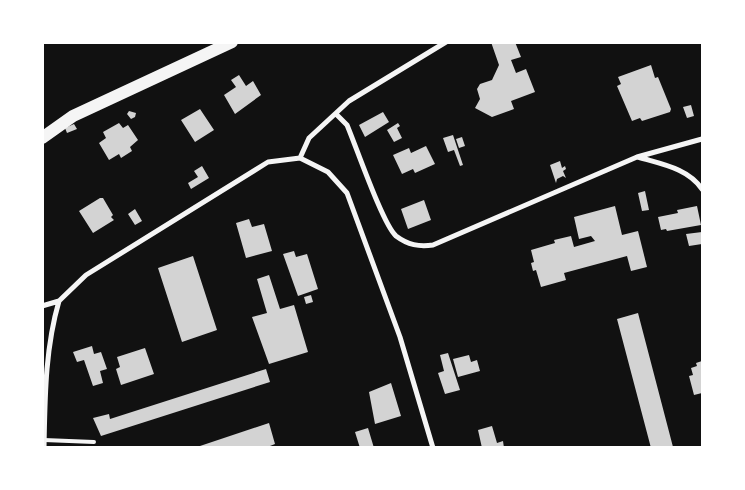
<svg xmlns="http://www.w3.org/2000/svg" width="745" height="490" font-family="'Libre Baskerville',serif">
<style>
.building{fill:#d3d3d3}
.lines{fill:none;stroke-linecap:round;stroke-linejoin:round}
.service{stroke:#f5f5f5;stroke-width:4}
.minor{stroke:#f5f5f5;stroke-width:5}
.primary{stroke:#f5f5f5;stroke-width:12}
</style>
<rect width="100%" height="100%" fill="#111"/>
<path class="building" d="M491,42H515L521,57L511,60L516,73L526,69L535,92L511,101L514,109L492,117L475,108L480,99L477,89L480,84L492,80L499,65Z
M651,65L655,78L658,77L671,109L670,112L642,121L640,118L632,121L617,86L621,84L618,77Z
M239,75L246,86L253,81L261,95L235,114L224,95L236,87L231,80Z
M691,105L694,116L687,118L683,107Z
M200,109L214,130L195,142L181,120Z
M129,111L136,113L135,117L131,119L127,114Z
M383,112L389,122L365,137L359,125Z
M119,123L123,128L128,125L138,140L130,147L132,151L121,158L119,154L109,160L99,143L106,138L103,132Z
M398,123L400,126L397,128L402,138L394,142L387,130Z
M74,124L77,129L67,133L65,128Z
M453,135L463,165L460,166L454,150L448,152L443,138Z
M462,137L465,146L459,148L456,139Z
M426,146L435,164L415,173L413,169L402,174L393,155L409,148L411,153Z
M560,161L562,168L565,166L566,169L563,171L566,178L563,176L557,179L556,183L550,165Z
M202,166L209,178L191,189L188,183L198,177L194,171Z
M645,191L649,210L642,211L638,193Z
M100,198H103L113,215L111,217L114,220L93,233L79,211Z
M424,200L431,220L408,229L401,209Z
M615,206L622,235L638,231L647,267L631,271L627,256L564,273L566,280L541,287L536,270L533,271L531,263L534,262L531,250L555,243L554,240L571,236L574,247L595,241L591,236L579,239L574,217Z
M697,206L701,225L667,231L666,229L661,230L658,217L678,213L677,210Z
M135,209L142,221L135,225L128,214Z
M249,219L252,227L264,224L272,251L246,258L236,223Z
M702,232V244L689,246L686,234Z
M294,251L296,257L307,254L318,289L298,296L283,254Z
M193,256L217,330L182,342L158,268Z
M269,275L280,309L294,305L308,352L269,364L252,317L267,313L257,279Z
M311,295L313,302L306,304L304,297Z
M638,313L673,447L672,448H651L617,319Z
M92,346L94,354L101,352L107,369L100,371L103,383L93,386L84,360L77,362L73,352Z
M145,348L154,374L121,385L116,369L120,367L117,357Z
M448,353L460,390L445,394L438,373L444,371L440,355Z
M469,355L471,362L477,360L480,371L458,377L453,359Z
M702,361V393L694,395L689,376L693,375L691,368L697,366L696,363Z
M266,369L270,382L101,436L93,418L109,414L110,419Z
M391,383L401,416L375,424L369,392Z
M269,423L275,444L265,448H194Z
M492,426L497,443L503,441L504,448H482L478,430Z
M368,428L374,448H360L355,432Z"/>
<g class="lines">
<path class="service" d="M44,440L94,442"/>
<path class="minor" d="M336,114L347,125C356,146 383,225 396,236C408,245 419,247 433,245L637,157L702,139
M638,157C661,164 688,168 702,189
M300,158L309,138L349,101L446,42
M42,306L59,301L86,275L268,162L300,158L328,172L347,193L400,337L433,448
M44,448C45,398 45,349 59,301"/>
<path class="primary" d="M42,138L73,116L232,42"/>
</g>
<rect width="745" height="490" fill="none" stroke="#ffffff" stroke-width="88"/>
</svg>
